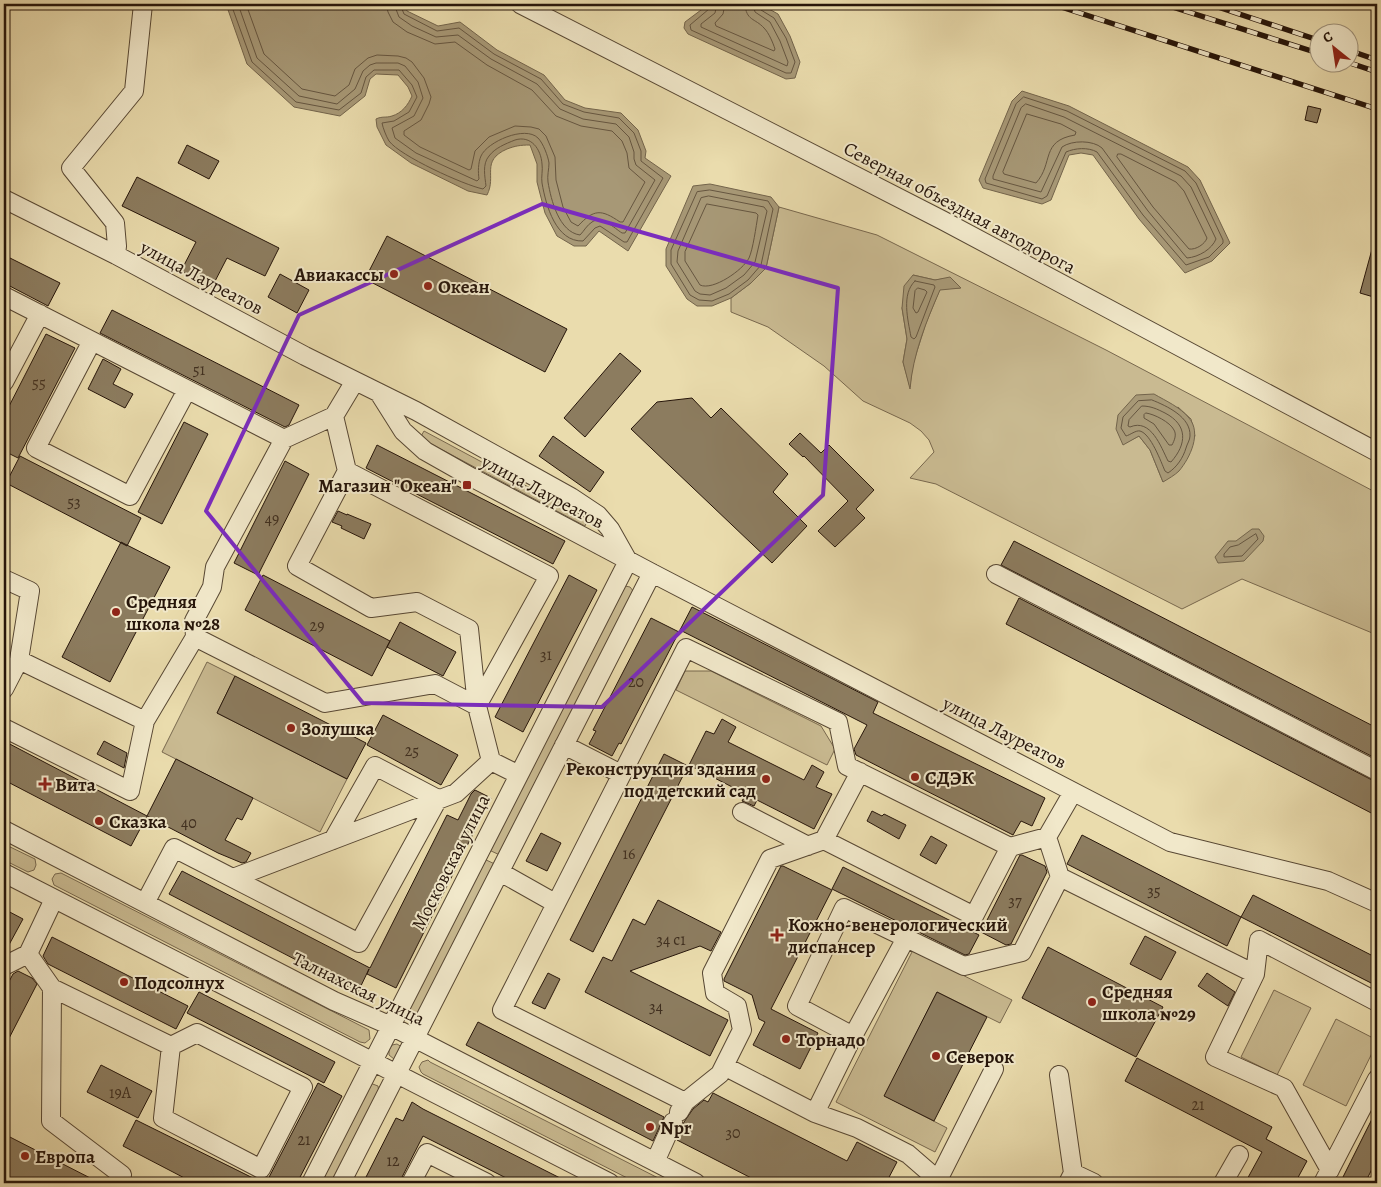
<svg xmlns="http://www.w3.org/2000/svg" width="1381" height="1187" font-family="Alegreya,serif">
<style>
.green{fill:#c9ba91;stroke:#78684e;fill-rule:evenodd}
.water{fill:#a79876;stroke:#73644b}
.lines{fill:none;stroke-linecap:round;stroke-linejoin:round}
.shore{stroke:#665640;stroke-width:1}
.building{fill:#8c7c5f;stroke:#26150a}
.minor-casing{stroke:#574733;stroke-width:20}
.minor{stroke:#f1e8ca;stroke-width:18}
.rail-casing{stroke:#26150a;stroke-width:5.5}
.rail{stroke:#f1e8ca;stroke-width:4;stroke-dasharray:11;stroke-linecap:butt}
.marked{fill:none;stroke:#7b2cbf;stroke-width:4;stroke-linejoin:round}
.poi-dot{fill:#8f2418;stroke:#f1e8ca;stroke-width:2}
.labels{text-anchor:middle;stroke-width:4;stroke-linejoin:round;paint-order:stroke}
.number-label{font-size:16px;fill:#402f1f}
.street-label{font-size:19px;fill:#26150a;stroke:#f1e8ca}
.poi-label{font-size:19px;font-weight:bold;fill:#26150a;stroke:#f1e8ca;text-anchor:start}
</style>
<rect width="100%" height="100%" fill="#eadcad"/>
<filter id="stains"><feTurbulence type="fractalNoise" baseFrequency=".004" numOctaves="4"/><feColorMatrix values="0 0 0 0 .2 0 0 0 0 .09 0 0 0 0 .02 0 0 0 .5 -.17"/></filter>
<radialGradient id="worn" r=".72"><stop offset=".6" stop-color="#630" stop-opacity="0"/><stop offset="1" stop-color="#630" stop-opacity=".3"/></radialGradient>
<path class="green" d="M779,207L877,235L1106,350L1377,493V635L1242,579L1182,609L936,484L910,478L934,452L929,440L921,431L910,423L863,401L824,366L768,327L731,312V298L751,283L766,268ZM913,275L935,280L950,278L960,288L940,289L926,323L912,367L910,387L903,362L907,339L902,308ZM1178,407L1191,419L1195,436L1163,482L1150,450L1139,436L1123,444Z
M424,431L588,519L585,526L420,438Z
M625,586L630,587L634,592L502,856L489,850Z
M207,662L235,676L217,713L347,779L320,832L162,752Z
M685,671H711L821,726L835,749L827,765L676,690Z
M4,844L35,859L36,865L34,870L28,872L4,860Z
M484,859L497,865L416,1020L409,1016L408,1011Z
M61,873L369,1030L370,1039L365,1043L360,1042L56,886L54,885L52,879L55,874Z
M913,950L1012,1000L1000,1023L937,992L885,1096L947,1128L935,1152L836,1102Z
M1274,990L1311,1008L1277,1075L1241,1057Z
M1336,1019L1377,1040V1043L1346,1106L1303,1085Z
M397,1044L402,1047L397,1059H394L389,1055V1050L392,1045Z
M428,1060L430,1062L668,1183H637L423,1074L421,1072L419,1067L422,1062Z
M370,1083L378,1086L379,1093L333,1183H317Z"/>
<path class="water" d="M226,4H404L407,11L438,26L460,22L497,50L544,75L565,100L585,108L621,113L638,130L646,151L645,158L671,176L628,251L599,231L586,246H574L557,236L545,213L537,182V164L530,145C520,145 515,146 507,149C480,161 497,176 487,195L468,191L411,163L386,145L377,127L376,119C382,116 386,118 392,116C402,113 408,105 412,96L408,87L398,75L376,74L370,79L365,96L340,116L294,107L247,64Z
M709,4H760L778,14L790,36L800,62L795,78L786,79L688,34L684,28L685,22Z
M1022,91L1069,106L1188,167L1200,180L1230,243L1212,261L1185,273L1139,219L1093,155L1081,153L1069,155L1051,200L1042,204L983,188L979,180L1012,101Z
M710,184L771,197L779,207L766,268L751,283L731,298L712,306H697L687,299L666,266V249L693,186Z
M913,275L935,280L950,277L961,288L940,290C926,322 913,354 910,389L903,362L907,339L902,308L904,286Z
M1154,394C1166,401 1180,407 1189,418C1202,433 1190,458 1179,471C1175,475 1168,479 1163,482L1150,450L1139,436L1123,445L1116,429L1118,415L1136,395Z
M1252,529H1259L1264,536L1263,541L1244,561L1218,563L1215,557L1228,541H1236Z"/>
<g class="lines">
<path class="shore" d="M231,4L252,62L296,102L339,110L361,93L366,77L374,70H399L412,85L417,97L409,112L394,121L382,123C383,128 386,136 389,141C400,156 464,185 483,189L486,186C485,177 482,164 489,156C495,148 505,144 515,140C531,135 541,149 542,164C543,170 541,177 542,183C546,206 556,242 583,241L595,228L600,226L624,242H627L663,178L641,161V151L634,133L619,118L584,112L563,104L541,79L494,54L459,28L437,31L404,14L400,4
M238,4L257,58L299,96L337,104L355,89L363,71L370,65L376,63H398L405,66L418,82L423,98L414,116L392,128L395,138L416,153L477,181L479,179C478,172 478,163 481,156C487,142 525,125 538,138C543,143 548,156 549,163C549,169 547,176 548,182C551,200 559,232 580,235C584,231 587,225 592,222C602,215 614,228 622,233H625L655,180L636,165L634,159V152L629,137L616,124L583,119L560,109L537,84L491,59L458,35L436,37L412,26L399,17L394,4
M246,4L264,54L302,89L335,96L349,85L355,69L368,58L377,55L398,56L406,58L412,62L424,78L431,97L429,104L421,120L404,131V135L420,147L469,170L471,169L475,151L489,137L515,126L531,127L539,129L546,136L555,157L556,180L563,207L571,222L578,226C594,209 601,209 620,222H623L645,182L629,168L627,153L622,141L612,131L581,126L556,116L532,90L487,65L455,42L435,44L407,32L393,22L388,12L386,4
M711,4L709,9L690,25L691,30L786,73H791L795,62L786,38L774,18L761,10L759,4
M717,4L715,13L701,24V27L787,66L788,62L780,41L770,22L755,12L753,4
M725,4L723,14L715,23L716,26L774,51L775,49C773,43 769,33 764,28C755,18 746,21 745,4
M1024,97L1067,111L1185,171L1196,183L1223,240V243L1209,257L1186,265L1143,215L1097,152C1088,147 1075,148 1066,152L1047,196L1042,199L986,183L985,179L1016,104Z
M1026,104L1064,117L1181,176L1191,187L1216,239C1212,249 1199,257 1187,258L1148,211L1102,148C1093,140 1072,140 1062,147L1041,192L993,179V176L1021,108Z
M1027,114L1061,124L1076,132L1075,135C1040,141 1054,163 1036,183L1004,174L1003,172Z
M1118,154H1121L1176,182L1184,191L1207,238C1205,244 1196,250 1189,249L1153,207L1117,157Z
M710,190L768,201L773,209L761,265L748,280L729,294L712,301L699,300L690,295L671,264V250L697,192Z
M709,196L764,207L767,211L755,262L744,275L726,288L710,295L700,294L695,291L677,262L678,251L701,198Z
M707,204L756,213L758,215C756,227 753,249 749,258C743,270 713,291 700,285L685,261V252Z
M915,281L934,285L935,287L916,337L914,339L911,337C908,320 901,294 915,281Z
M918,288L925,290L927,292L918,312L916,313L913,308L915,291Z
M1152,400C1167,406 1191,417 1190,436C1190,440 1187,444 1186,448C1183,458 1177,467 1168,473L1165,471C1161,462 1151,434 1140,431C1136,430 1130,435 1126,436L1121,428L1123,417L1138,401Z
M1142,406C1151,406 1157,409 1165,413C1188,425 1187,444 1171,462L1168,461C1161,447 1151,418 1130,427L1128,426L1129,420Z
M1146,413C1154,414 1170,422 1174,430C1177,435 1174,441 1172,445H1169L1154,424L1144,418V415Z
M1256,534L1258,539L1242,556L1224,557V554L1230,547L1238,545Z"/>
</g>
<path class="building" d="M1308,106L1321,109L1317,123L1305,120Z
M187,145L219,161L209,179L178,163Z
M137,177L279,248L265,276L227,258L212,287L181,271L196,242L122,206Z
M387,236L567,329L545,372L365,279Z
M1374,242H1377V298L1360,293Z
M4,255L60,283L48,306L4,283Z
M280,274L309,290L297,313L268,297Z
M112,310L299,405L289,425L285,427L100,333Z
M46,334L75,348L18,458L4,451V416Z
M620,353L641,371L585,437L564,418Z
M103,359L121,369L113,384L133,394L125,408L88,389Z
M692,398L711,418L721,408L788,474L773,492L807,526L772,563L631,429L657,402Z
M184,422L208,434L162,524L138,512Z
M800,433L821,453L829,445L874,490L856,509L865,518L835,547L818,531L848,501L804,456L803,457L789,444Z
M553,436L604,472L590,492L539,456Z
M377,445L565,541L553,564L366,468Z
M20,456L141,518L127,546L6,483Z
M285,461L309,474L258,575L234,563Z
M338,511L347,515V514L371,524L364,539L341,528L342,526L332,522Z
M1014,541L1377,728V759L1001,565Z
M121,542L170,567L110,682L62,657Z
M263,575L390,641L372,676L245,610Z
M569,575L597,590L523,732L495,717Z
M1019,598L1372,780L1377,782V816L1006,624Z
M692,607L878,702L873,713L1045,798L1032,826L1021,821L1013,835L856,755L854,749L867,725L680,630Z
M651,618L679,632L621,744L619,743L612,756L589,744L596,731L593,730Z
M400,622L456,652L443,676L387,647Z
M235,676L366,743L347,779L217,713Z
M383,715L458,755L441,785L367,745Z
M722,719L736,727L728,742L804,780L812,765L824,772L816,787L832,794L814,829L757,800L754,806L742,801L746,794L689,765L706,731L714,734Z
M4,741L147,816L131,846L4,780Z
M104,741L127,753L124,768L97,754Z
M664,754L688,766L593,952L570,940Z
M176,759L253,798L242,820L237,818L225,840L251,853L246,862L242,863L218,853L147,816Z
M475,790L491,798L396,988L367,974L369,969L358,992L169,894L182,871L370,968L447,815L458,820L471,794Z
M872,811L882,816L884,814L906,825L899,839L867,821Z
M541,833L561,843L547,871L526,861Z
M1082,835L1241,917L1227,946L1067,864Z
M931,836L947,845L936,864L920,855Z
M1020,855H1022L1045,866L1047,872L1011,944L1006,945L981,932Z
M781,866H783L832,890L771,1009L818,1033L800,1069L753,1045L765,1022L759,1019L752,995L724,981V979Z
M843,867L979,935L969,954L965,955L832,889Z
M1253,895L1377,958V986L1241,917Z
M658,900L721,932L711,951L700,946L630,971L728,1020L710,1056L585,992L603,957L612,961L633,919L645,925Z
M4,909L23,919L4,954Z
M1145,936L1176,952L1161,980L1130,964Z
M52,937L188,1006L176,1029L48,964L43,956Z
M1048,947L1163,1007L1136,1057L1022,998Z
M18,971L32,978L37,984L4,1048V991L13,974Z
M548,973L560,979L545,1009L532,1003Z
M1207,973L1235,992L1228,1006L1198,986Z
M199,992L335,1062L324,1083L187,1013Z
M937,992L987,1017L934,1121L884,1096Z
M478,1022L664,1117L653,1141L466,1045Z
M1137,1058L1272,1127L1266,1139L1307,1161L1295,1183H1245L1262,1152L1125,1081Z
M101,1065L152,1091L138,1118L87,1092Z
M318,1083L342,1096L297,1183H266Z
M713,1093L847,1161L857,1142L897,1162L886,1183H761L677,1140L684,1122L693,1109L704,1100L708,1102Z
M412,1102L423,1109L570,1183H516L423,1136L399,1183H363L396,1118L403,1121Z
M1377,1109V1159L1365,1183H1340Z
M136,1120L263,1183H194L123,1146Z
M4,1134L100,1183H4Z"/>
<g class="lines">
<g class="minor-casing">
<path id="minor" d="M520,4L942,220L1377,452
M4,199L116,255L305,356L416,411L571,497L598,515L610,529L628,561
M116,255L117,246L115,223L71,168L134,91L143,4
M4,296L284,439
M92,341L36,448L130,496L187,390
M4,382L40,314
M379,393L403,431L425,451L471,477L652,573L1170,842L1328,881L1377,903
M334,416L347,471L297,566L371,608L417,602L469,629L477,706
M347,471L549,576L477,706
M996,574L1377,771
M4,579L30,591L19,660L4,689
M195,637L194,621L212,587L215,567L284,439L334,416L355,381
M145,721L195,637L325,703L435,684L477,706L491,761
M4,728L130,791L145,721L19,660
M564,745L621,774
M742,812L808,846
M4,830L334,1001L391,1026L696,1183
M824,840L974,916L1010,847
M500,872L555,903
M4,873L610,1183
M1060,877L1255,974
M233,878L456,793L491,761L519,775
M145,903L174,848L359,943L438,799L375,766L333,840
M28,954L52,988L171,1046
M4,966L28,954L54,899
M52,988L51,1121L122,1175L117,1183
M197,1033L303,1087L261,1169L163,1118L171,1046Z
M853,1036L797,1006L844,908L964,966L1022,952L1060,877L1047,837
M724,1066L815,1113L857,1128L908,1154L938,1180L944,1183
M1059,1075L1073,1173
M685,1102L502,1010L686,648L838,722L847,766L1010,847L1047,837L1073,792
M679,1112L685,1102L720,1074L742,1030L737,1006L715,993L712,973L770,859L824,840L860,772
M815,1113L853,1036L906,938
M655,1162L673,1122
M1330,1170L1284,1088L1215,1057L1255,974L1259,940L1377,1002
M938,1180L994,1069
M311,1183L628,561
M341,1183L652,573
M411,1183L427,1153L487,1183
M1068,1183L1073,1173L1094,1183
M1223,1183L1239,1155
M1323,1183L1377,1079"/>
</g>
<use href="#minor" class="minor"/>
<g class="rail-casing">
<path id="rail" d="M1052,4L1377,109
M1163,4L1318,53
M1209,4L1318,40
M1348,50L1377,60
M1347,62L1377,72"/>
</g>
<use href="#rail" class="rail"/>
</g>
<path class="marked" d="M542,204L838,288L823,495L602,707L363,703L206,511L299,315Z"/>
<g class="poi-dot">
<circle cx="394" cy="274" r="5"/>
<circle cx="428" cy="286" r="5"/>
<rect x="462" y="480" width="10" height="10" rx="2.5"/>
<circle cx="116" cy="612" r="5"/>
<circle cx="291" cy="728" r="5"/>
<circle cx="915" cy="777" r="5"/>
<circle cx="766" cy="779" r="5"/>
<path d="M42.5 776.5h5v5h5v5h-5v5h-5v-5h-5v-5h5z"/>
<circle cx="99" cy="821" r="5"/>
<path d="M774.5 927.5h5v5h5v5h-5v5h-5v-5h-5v-5h5z"/>
<circle cx="124" cy="982" r="5"/>
<circle cx="1092" cy="1002" r="5"/>
<circle cx="786" cy="1039" r="5"/>
<circle cx="936" cy="1056" r="5"/>
<circle cx="650" cy="1127" r="5"/>
<circle cx="25" cy="1156" r="5"/>
</g>
<g class="labels">
<g class="number-label">
<text x="199" y="375">51</text>
<text x="39" y="388">55</text>
<text x="74" y="507">53</text>
<text x="272" y="524">49</text>
<text x="317" y="631">29</text>
<text x="546" y="660">31</text>
<text x="636" y="687">20</text>
<text x="412" y="756">25</text>
<text x="189" y="828">40</text>
<text x="629" y="859">16</text>
<text x="1154" y="896">35</text>
<text x="1015" y="906">37</text>
<text x="671" y="945">34 с1</text>
<text x="656" y="1012">34</text>
<text x="120" y="1098">19А</text>
<text x="1198" y="1110">21</text>
<text x="733" y="1138">30</text>
<text x="304" y="1145">21</text>
<text x="393" y="1166">12</text>
</g>
<g class="street-label">
<text transform="translate(960 207) rotate(28)" y="7">Северная объездная автодорога</text>
<text transform="translate(202 277) rotate(28)" y="7">улица Лауреатов</text>
<text transform="translate(543 491) rotate(28)" y="7">улица Лауреатов</text>
<text transform="translate(1005 732) rotate(27)" y="7">улица Лауреатов</text>
<text transform="translate(450 862) rotate(-63)" y="7">Московская улица</text>
<text transform="translate(359 988) rotate(26)" y="7">Талнахская улица</text>
</g>
<g class="poi-label">
<text x="384" y="281" text-anchor="end">Авиакассы</text>
<text x="438" y="293">Океан</text>
<text x="457" y="492" text-anchor="end">Магазин "Океан"</text>
<text x="126" y="608">Средняя<tspan x="126" dy="22">школа №28</tspan></text>
<text x="301" y="735">Золушка</text>
<text x="756" y="775" text-anchor="end">Реконструкция здания<tspan x="756" dy="22">под детский сад</tspan></text>
<text x="925" y="784">СДЭК</text>
<text x="55" y="791">Вита</text>
<text x="109" y="828">Сказка</text>
<text x="788" y="931">Кожно-венерологический<tspan x="788" dy="22">диспансер</tspan></text>
<text x="134" y="989">Подсолнух</text>
<text x="1102" y="998">Средняя<tspan x="1102" dy="22">школа №29</tspan></text>
<text x="796" y="1046">Торнадо</text>
<text x="946" y="1063">Северок</text>
<text x="660" y="1134">Npr</text>
<text x="35" y="1163">Европа</text>
</g>
</g>
<rect width="1381" height="1187" fill="none" stroke="#eadcad" stroke-width="20"/>
<rect x="5" y="5" width="1371" height="1177" fill="none" stroke="#26150a" stroke-width="2.5"/>
<rect x="10" y="10" width="1361" height="1167" fill="none" stroke="#26150a"/>
<g transform="translate(1334 48) rotate(330)"><circle r="24" fill="#f1e8ca" stroke="#a0947d"/>
<path d="M0-4L9 19L0 12L-9 19Z" fill="#8f2418"/>
<text y="-8" font-size="14" font-weight="bold" text-anchor="middle" fill="#26150a">С</text>
</g>
<rect width="100%" height="100%" filter="url(#stains)"/>
<rect width="100%" height="100%" fill="url(#worn)"/>
</svg>
